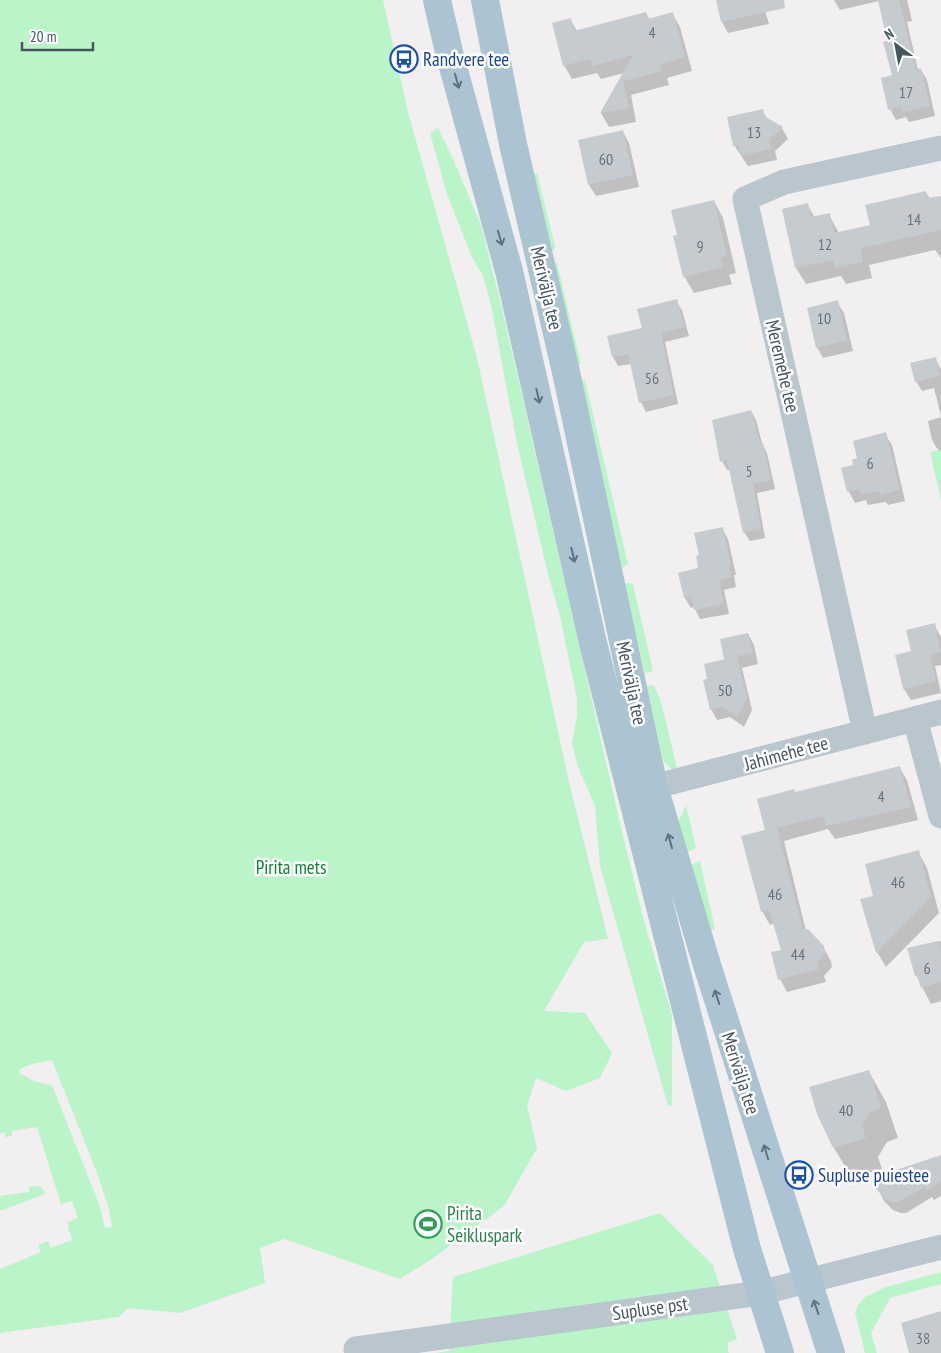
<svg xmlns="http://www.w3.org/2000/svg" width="941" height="1353" font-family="'PT Sans Narrow',sans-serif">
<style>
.green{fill:#baf4c9;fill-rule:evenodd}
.shadow{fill:#0003}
.building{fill:#c6cbd0}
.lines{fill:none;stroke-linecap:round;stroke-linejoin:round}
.minor{stroke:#b9c6ce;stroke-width:25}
.major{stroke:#acc4d1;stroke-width:28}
.oneway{stroke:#5f727c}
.labels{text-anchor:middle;stroke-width:5;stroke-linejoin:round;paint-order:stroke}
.number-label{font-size:16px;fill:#65737b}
.transit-label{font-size:19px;fill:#164399;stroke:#fff;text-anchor:start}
.street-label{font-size:19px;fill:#45565f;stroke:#fff}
.park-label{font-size:19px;fill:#0d843a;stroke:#fff}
.leisure-label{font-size:19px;fill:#27864d;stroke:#fff;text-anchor:start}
</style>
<rect width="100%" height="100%" fill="#f2eff0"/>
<path class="green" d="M0,0H383L408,112L477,358L569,782L608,939L584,942L544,1011L585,1013L612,1053L600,1078L566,1091L536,1078L527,1106L537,1148L504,1206L432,1259L400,1279L284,1239L260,1248L265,1283L180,1313L128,1308L119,1317L0,1333V1269L41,1252L38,1245L48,1241L51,1248L72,1240L70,1232L67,1230L69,1229L67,1222L78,1218L72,1201L61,1204L37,1127L12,1131V1136L5,1137V1132L0,1133ZM52,1060L97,1173L109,1209L112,1227L105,1228L99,1204L52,1085L36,1082L19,1073L20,1069L32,1064Z
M438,128L454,161L481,225L500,300L623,836L644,921L672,1015V1105L668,1106L600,866L595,806L578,767L572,743L577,715V699L560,616L548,574L518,448L491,305L483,276L471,255L447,194L430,133Z
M537,173L555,246L554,250L547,251L534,175Z
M552,263H557L581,364L577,366Z
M585,380L628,564L624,567H618L577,381Z
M941,449V500L930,452Z
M629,583L633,584L653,671L645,673L624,584Z
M654,685L661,702L677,768L676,771L671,769L663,760L647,686Z
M686,805L696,848L685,853L678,822Z
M700,861L715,929L711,930L690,865Z
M39,1186L42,1188L45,1194L0,1211V1196L29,1192V1187Z
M660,1213L713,1265L737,1339L727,1343L729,1353H435L449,1351L453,1277Z
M941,1272V1284L890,1298L871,1333L877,1353H865L855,1312L859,1304L865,1297L886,1287Z"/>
<path class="shadow" d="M717,0H762L769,24L728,33L722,22Z
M834,0H907L912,21L907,22L918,70H921L927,80L935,116L909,122L906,117L896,120L890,109L893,76L889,41L879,1L840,10Z
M646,13L650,20L672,13L680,27L692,71L667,78L669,85L631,95L636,122L609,127L601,113L624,73L601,79L597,73L572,79L564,65L570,19L577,31Z
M762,110L767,119L782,128L788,139L775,151L777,160L748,166L734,145Z
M623,132L629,143L639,187L596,196L589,185Z
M926,192L930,199L941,197V258L935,250L869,265L872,278L846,284L841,276L806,284L796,268L807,204L815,218L829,215L839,233L872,226Z
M714,201L723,218L736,273L729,275L732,284L694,293L684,276L679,235Z
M676,301L682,310L689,336L665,342L678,404L646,412L641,402L631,364L618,366L613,357Z
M837,302L844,313L853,351L823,358L817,347Z
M935,358L941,369V416L934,388L922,391L916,381Z
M751,411L756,420L762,443L767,453L775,489L757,493L765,538L750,541L744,532L730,470H727L722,461Z
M941,417V450H938L932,440L928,421Z
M885,434L892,445L905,501L888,505L886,502L868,505L866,500L855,503L849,492L843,469L855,466Z
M722,529L728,539L736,575H734L736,587L724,590L729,614L700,619L694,607L691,608L685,598L680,574L700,569V556Z
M934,625L941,637V665L935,666L941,693L911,700L904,689L896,656L913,652Z
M748,634L754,645L758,664L742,668L752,710L744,727L730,717L717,720L711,709L709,680L726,660L725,659Z
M899,767L907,780L918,820L835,839L828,829L784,841L806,931L823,947L831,961L832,967L824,976L826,982L787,992L780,979L782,950L775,923L770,925L762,911L766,830L795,793Z
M918,852L927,868L939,913L886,967L877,952L861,900L875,897Z
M941,941V1001L931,1004L916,975L909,949Z
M869,1072L886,1102L898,1138L887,1142L878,1157L882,1169L852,1178L834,1148L818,1113Z
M941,1156V1196L934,1200L932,1197L906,1213H901L893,1210L884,1201L878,1189Z"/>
<path class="building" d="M716,0H784L785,8L721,22Z
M878,0H899L916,70L921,68L930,106L902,112L901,107L888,110L881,78L892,75L883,42L887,41Z
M646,12L648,19L673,12L685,57L660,64L662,71L623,81L629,108L600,113L633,55L592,66L590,59L563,66L552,23L571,18L574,31Z
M763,109L764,116L783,127L769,140L771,149L741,156L738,145L733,146L727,117Z
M623,130L633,175L588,185L578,140Z
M926,191L928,198L941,196V230L861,248L863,262L835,268L833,260L795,268L782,209L808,203L811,217L830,213L834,233L870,225L865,205Z
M714,200L727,256L721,258L723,267L683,277L673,236L677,235L671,210Z
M677,299L685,327L661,333L674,395L639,403L628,354L612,357L607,336L642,328L637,309Z
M838,300L847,340L816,348L807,308Z
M936,357L940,376L915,382L910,363Z
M751,410L760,443H763L771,480L753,484L761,529L743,533L727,460L720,462L712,420Z
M886,432L900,490L880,495L879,491L861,494L859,489L847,492L841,468L853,465L852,460L857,458L853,441Z
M723,527L731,566H729L732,577L719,580L724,604L694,610L691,596L684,598L678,573L698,568L696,556L699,555L694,533Z
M935,623L941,652L930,655L936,681L903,689L895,655L911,651L906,630Z
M748,633L753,653L737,656L747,698L737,717L723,707L710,710L703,680L707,679L704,664L734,657L724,659L720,639Z
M900,766L911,807L826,826L823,816L777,828L803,930L808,929L824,946L825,953L817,963L819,969L778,980L771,952L781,950L769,910L761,912L741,836L765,830L757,799L794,789L795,792Z
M919,850L931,897L876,953L860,899L873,896L865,864Z
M938,941L941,951V982L921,988L917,975L915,976L907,948Z
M869,1070L881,1108L870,1112L862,1125L866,1138L833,1148L817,1114L809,1087Z
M941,1155V1181L927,1190L925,1187L896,1203L887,1200L876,1189L882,1177L887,1173Z
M941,1311V1353H909L901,1323Z"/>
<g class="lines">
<path class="minor" d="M915,719L941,816
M865,732L745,199L784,182L941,148
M634,792L941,712
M356,1349L760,1293L941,1247"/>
<path class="major" d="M437,0L449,52L509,271L593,643L747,1249L780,1353
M485,0L513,144L566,372L654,787L707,965L831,1353"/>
</g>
<defs><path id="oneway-shaft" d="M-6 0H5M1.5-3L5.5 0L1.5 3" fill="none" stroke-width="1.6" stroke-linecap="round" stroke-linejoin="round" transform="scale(1.25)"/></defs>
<g class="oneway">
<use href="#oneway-shaft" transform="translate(457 81) rotate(74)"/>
<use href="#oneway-shaft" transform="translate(500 238) rotate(74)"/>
<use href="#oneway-shaft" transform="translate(538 396) rotate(77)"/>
<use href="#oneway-shaft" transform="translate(573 555) rotate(77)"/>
<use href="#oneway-shaft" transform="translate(670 841) rotate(-106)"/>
<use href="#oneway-shaft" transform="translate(717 997) rotate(-108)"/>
<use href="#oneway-shaft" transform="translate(766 1152) rotate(-107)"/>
<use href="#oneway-shaft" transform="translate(816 1307) rotate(-109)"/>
</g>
<defs>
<g id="bus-ring" transform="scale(1.4375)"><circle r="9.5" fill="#fff" stroke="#1a4fb4" stroke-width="1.5"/><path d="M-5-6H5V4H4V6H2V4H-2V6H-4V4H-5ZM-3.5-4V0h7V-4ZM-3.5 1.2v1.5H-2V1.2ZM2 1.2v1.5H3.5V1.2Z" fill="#1a4fb4"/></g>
<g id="stadium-ring" transform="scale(1.4375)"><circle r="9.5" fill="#fff" stroke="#2e9e5b" stroke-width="1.5"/><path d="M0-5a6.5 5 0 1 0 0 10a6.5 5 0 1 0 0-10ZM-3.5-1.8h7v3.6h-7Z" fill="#2e9e5b"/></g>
</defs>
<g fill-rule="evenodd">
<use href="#bus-ring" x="404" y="59"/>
<use href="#bus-ring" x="799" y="1175"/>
<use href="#stadium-ring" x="428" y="1224"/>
</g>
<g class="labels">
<g class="number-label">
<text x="652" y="38">4</text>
<text x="906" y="98">17</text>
<text x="754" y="138">13</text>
<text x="606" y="165">60</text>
<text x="914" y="225">14</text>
<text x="825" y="250">12</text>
<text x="700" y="252">9</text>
<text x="824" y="324">10</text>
<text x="652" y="384">56</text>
<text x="870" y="469">6</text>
<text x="749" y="477">5</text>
<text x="725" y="696">50</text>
<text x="881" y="802">4</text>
<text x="898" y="888">46</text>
<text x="775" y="900">46</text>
<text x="798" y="960">44</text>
<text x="927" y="974">6</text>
<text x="846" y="1116">40</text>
<text x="923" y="1344">38</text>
</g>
<g class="transit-label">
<text x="423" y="66">Randvere tee</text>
<text x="818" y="1182">Supluse puiestee</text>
</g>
<g class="street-label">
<text transform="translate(547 288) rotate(77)" y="7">Merivälja tee</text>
<text transform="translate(783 366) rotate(77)" y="7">Meremehe tee</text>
<text transform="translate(632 683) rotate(78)" y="7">Merivälja tee</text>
<text transform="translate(786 753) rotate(-15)" y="7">Jahimehe tee</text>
<text transform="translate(741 1073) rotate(72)" y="7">Merivälja tee</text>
<text transform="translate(650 1308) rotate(-8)" y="7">Supluse pst</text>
</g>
<g class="park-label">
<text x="291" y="874">Pirita mets</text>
</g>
<g class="leisure-label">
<text x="447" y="1220">Pirita<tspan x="447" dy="22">Seikluspark</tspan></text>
</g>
</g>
<g transform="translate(896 45) rotate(328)" stroke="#ffffff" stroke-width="4" paint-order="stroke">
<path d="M0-4L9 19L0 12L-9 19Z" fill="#45565f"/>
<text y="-8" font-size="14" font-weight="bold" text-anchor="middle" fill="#45565f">N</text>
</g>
<path d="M22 42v8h71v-8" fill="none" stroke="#45565f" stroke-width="2.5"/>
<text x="30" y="42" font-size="15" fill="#45565f" stroke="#ffffff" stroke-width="4" paint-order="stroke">20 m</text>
</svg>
